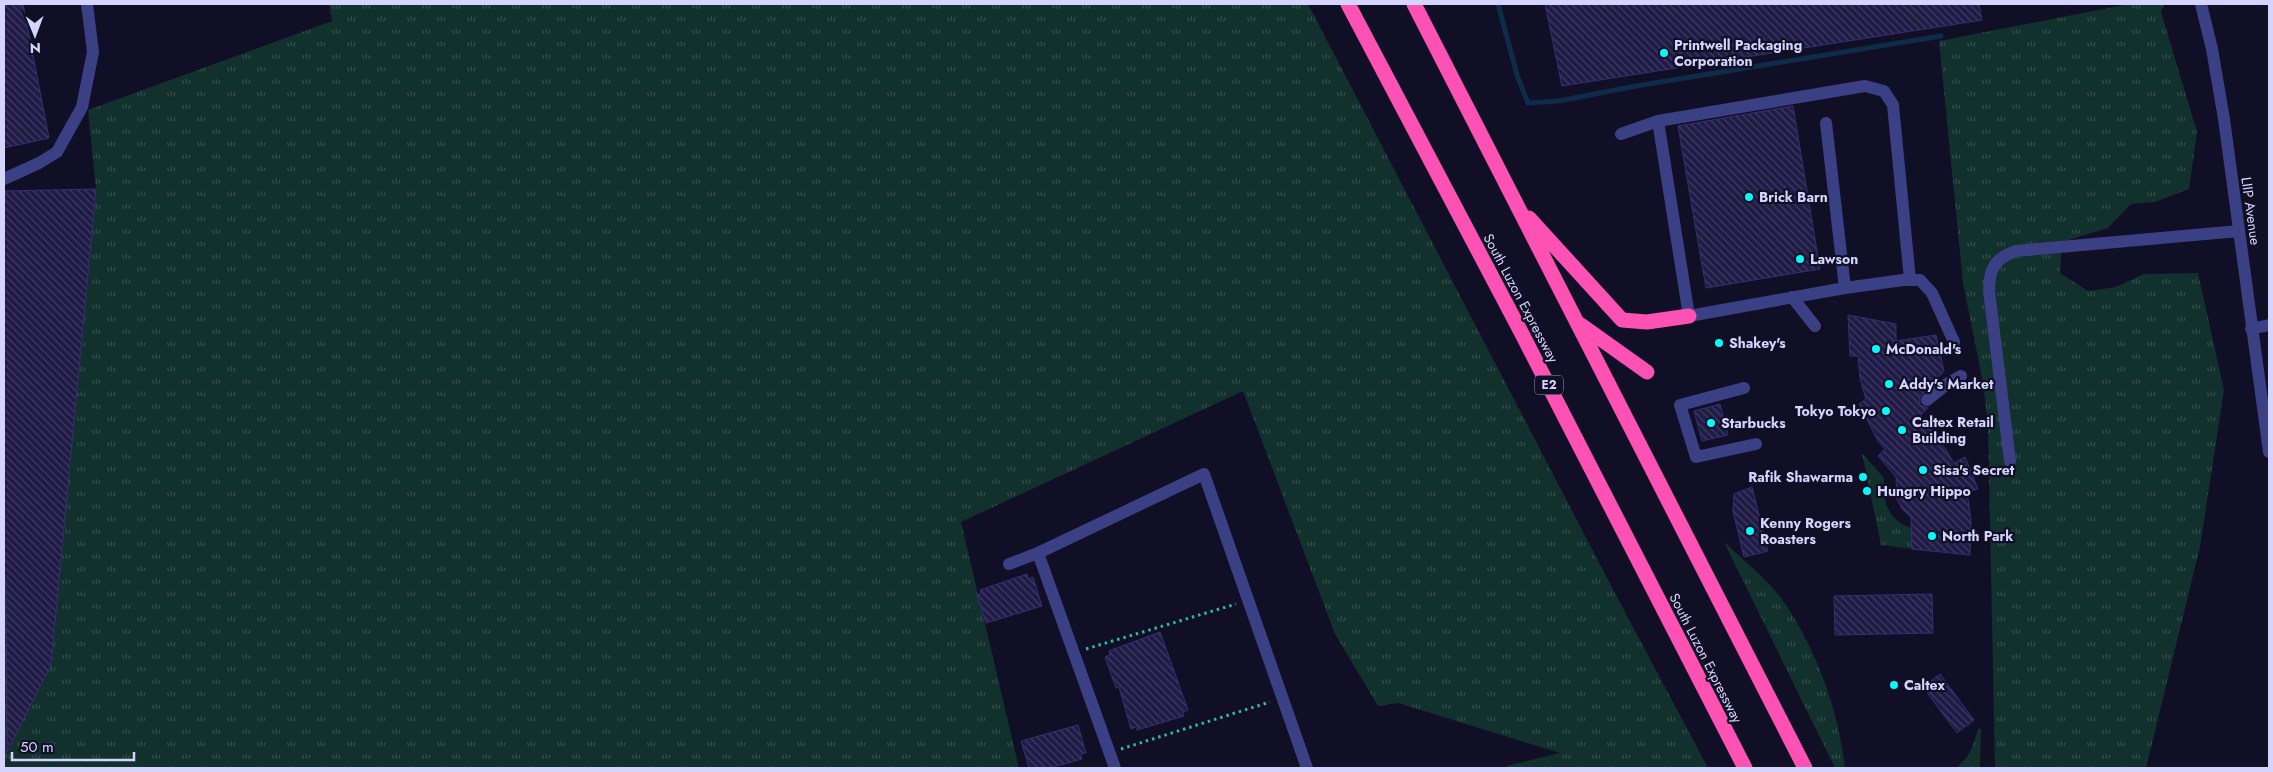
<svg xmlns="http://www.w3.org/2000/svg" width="2273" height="772" font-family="Jost,sans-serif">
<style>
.grass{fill:url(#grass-tufts)}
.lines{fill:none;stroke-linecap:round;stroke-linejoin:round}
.stream{stroke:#0f2b4a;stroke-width:5}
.building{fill:url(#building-back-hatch);stroke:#352e72}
.path{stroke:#31b6a1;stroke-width:3;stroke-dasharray:2.5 4;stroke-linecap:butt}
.minor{stroke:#3b3f84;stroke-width:12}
.highway{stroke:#fd51b4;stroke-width:15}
.poi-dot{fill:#03fbfc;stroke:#110f26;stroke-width:2}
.labels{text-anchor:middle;stroke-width:4.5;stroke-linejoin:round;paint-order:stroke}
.shield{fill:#110f26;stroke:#9a99bd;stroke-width:1}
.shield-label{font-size:12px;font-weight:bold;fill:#d5d4fe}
.poi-label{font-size:14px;font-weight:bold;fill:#d5d4fe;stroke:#110f26;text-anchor:start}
.street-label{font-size:14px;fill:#d5d4fe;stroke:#110f26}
</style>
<defs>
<pattern id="grass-tufts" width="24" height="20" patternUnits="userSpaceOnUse" patternTransform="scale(1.25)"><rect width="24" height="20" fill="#12302c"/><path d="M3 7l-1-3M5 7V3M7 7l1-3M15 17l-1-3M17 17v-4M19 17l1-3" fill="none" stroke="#344d4c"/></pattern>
<pattern id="building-back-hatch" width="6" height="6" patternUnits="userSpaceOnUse" patternTransform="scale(1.25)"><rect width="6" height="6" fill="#201b46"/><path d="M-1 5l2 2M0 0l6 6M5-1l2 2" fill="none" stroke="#403b62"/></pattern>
</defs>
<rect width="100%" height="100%" fill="#110f26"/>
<path class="grass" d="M329,4H1308L1617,597L1708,768H1506V766L1560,753L1398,703L1378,706L1335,634L1243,391L961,522L1019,768H4V580L6,579L8,751L51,665L96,189L88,110L332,21Z
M2129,4H2164L2161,12L2197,132L2189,189L2155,202L2131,204L2108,228L2062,242L2060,273L2088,291L2116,287L2144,274L2198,273L2224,390L2200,547L2146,768H1995L1988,425L1983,383L1963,283L1939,41Z
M1862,453L1884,478C1881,500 1889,521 1911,528L1912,549L1881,545Z
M1724,542C1742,559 1766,578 1781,598C1815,645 1839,711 1845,768H1835Z
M1981,728L1980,768H1956C1970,757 1973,746 1978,729Z"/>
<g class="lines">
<path class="stream" d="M1498,4L1517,75L1528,103L1559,101L1636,86L1941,36"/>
</g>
<path class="building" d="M4,4H23L49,138L4,148Z
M1545,4H1979L1982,20L1562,86Z
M1793,106L1820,269L1706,288L1678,126Z
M96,189L51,665L7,752L6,579L4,580V191Z
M1848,315L1896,324V341L1936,335L1944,371L1920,397V405L1928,408L1920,416L1939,439L1954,463L1965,457L1978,489L1967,492L1971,520L1970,555L1912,549L1911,517L1903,510L1897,500L1896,477L1878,456L1885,449L1878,441L1859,404L1866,399L1860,379L1858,356H1850Z
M1720,404L1728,435L1702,441L1694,411Z
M1752,487L1768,551L1744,557L1733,511L1734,494Z
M1027,574L1028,579L1033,577L1042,606L986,623L977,595L981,594L980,590Z
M1932,594L1933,633L1835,635L1834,596Z
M1160,632L1188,710L1183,712L1184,716L1137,730L1136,727L1131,729L1119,687L1116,688L1105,657L1110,655L1109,651Z
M1940,674L1974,720L1957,733L1923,687Z
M1078,725L1086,753L1081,754L1082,759L1050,768H1029L1021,741Z"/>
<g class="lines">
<path class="path" d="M1086,649L1236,604
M1121,749L1270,702"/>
<path class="minor" d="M2201,4L2212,49L2224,119L2269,452
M1658,121L1689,316L1845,288L1903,280H1920L1932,293L1954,342
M1826,123L1845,288
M1621,134L1658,121L1865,86L1884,91L1893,105L1910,280
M4,179L39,163L57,152L82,107L93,52L87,4
M1792,297L1815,326
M2251,329L2269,325
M1744,388L1680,405L1696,457L1756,444
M1927,400L1947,384L1961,376
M2010,461L1989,291C1989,269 1995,258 2016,251L2239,231
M1038,553L1115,768
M1009,564L1038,553L1204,474L1307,768"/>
<path class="highway" d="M1348,4L1521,332L1745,768
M1414,4L1805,768
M1529,218L1622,320L1647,322L1689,316
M1581,325L1647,372"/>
</g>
<g class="poi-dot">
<circle cx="1664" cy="53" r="5"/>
<circle cx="1749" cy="197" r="5"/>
<circle cx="1800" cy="259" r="5"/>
<circle cx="1719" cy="343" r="5"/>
<circle cx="1876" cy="349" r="5"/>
<circle cx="1889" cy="384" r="5"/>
<circle cx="1886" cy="411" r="5"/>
<circle cx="1711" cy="423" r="5"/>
<circle cx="1902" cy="430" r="5"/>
<circle cx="1923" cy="470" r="5"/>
<circle cx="1863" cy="477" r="5"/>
<circle cx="1867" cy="491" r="5"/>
<circle cx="1750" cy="531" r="5"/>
<circle cx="1932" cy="536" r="5"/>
<circle cx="1894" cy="685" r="5"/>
</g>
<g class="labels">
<rect class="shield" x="1535" y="375.5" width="28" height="19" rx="4"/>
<g class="shield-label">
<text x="1549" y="389">E2</text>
</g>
<g class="poi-label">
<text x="1674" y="50">Printwell Packaging<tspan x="1674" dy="16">Corporation</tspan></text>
<text x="1759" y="202">Brick Barn</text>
<text x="1810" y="264">Lawson</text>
<text x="1729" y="348">Shakey's</text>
<text x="1886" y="354">McDonald's</text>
<text x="1899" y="389">Addy's Market</text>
<text x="1876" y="416" text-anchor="end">Tokyo Tokyo</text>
<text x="1912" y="427">Caltex Retail<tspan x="1912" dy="16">Building</tspan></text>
<text x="1721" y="428">Starbucks</text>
<text x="1933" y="475">Sisa's Secret</text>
<text x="1853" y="482" text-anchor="end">Rafik Shawarma</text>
<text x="1877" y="496">Hungry Hippo</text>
<text x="1760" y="528">Kenny Rogers<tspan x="1760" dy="16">Roasters</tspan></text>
<text x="1942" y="541">North Park</text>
<text x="1904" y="690">Caltex</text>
</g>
<g class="street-label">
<text transform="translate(2251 211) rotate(82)" y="5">LIIP Avenue</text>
<text transform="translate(1521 298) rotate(62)" y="5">South Luzon Expressway</text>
<text transform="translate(1706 658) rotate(63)" y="5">South Luzon Expressway</text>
</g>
</g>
<rect width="2273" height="772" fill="none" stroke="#d5d4fe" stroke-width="10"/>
<g transform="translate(35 35) rotate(179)" stroke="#110f26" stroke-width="4" paint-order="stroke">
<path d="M0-4L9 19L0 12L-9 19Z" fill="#d5d4fe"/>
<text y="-8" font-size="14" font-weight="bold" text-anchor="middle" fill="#d5d4fe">N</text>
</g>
<path d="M12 752v8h122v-8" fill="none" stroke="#d5d4fe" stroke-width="2.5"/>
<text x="20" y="752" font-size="15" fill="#d5d4fe" stroke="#110f26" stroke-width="4" paint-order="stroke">50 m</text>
</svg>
